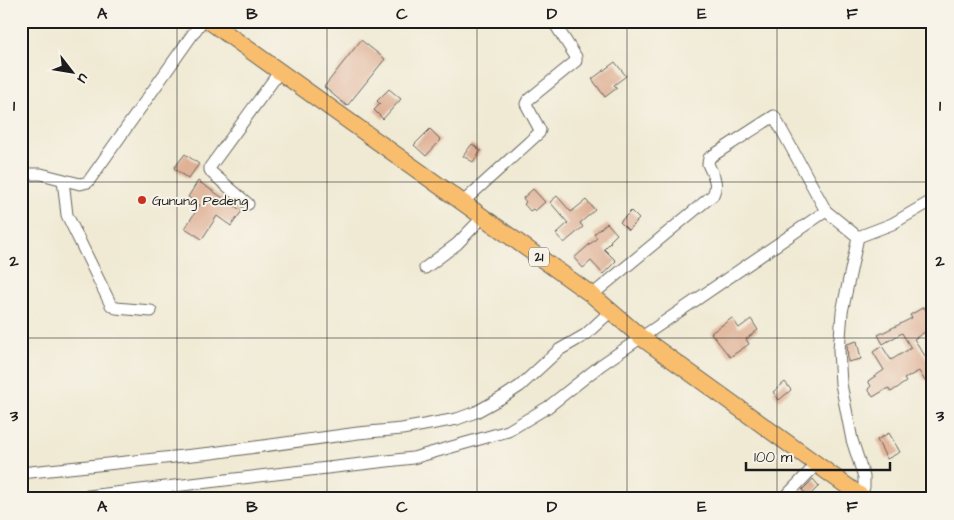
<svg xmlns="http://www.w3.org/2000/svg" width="954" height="520" font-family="'Architects Daughter',sans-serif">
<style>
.building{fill:#dfb095}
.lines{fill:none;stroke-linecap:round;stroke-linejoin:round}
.minor-casing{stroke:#66645c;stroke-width:13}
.highway-casing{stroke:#66645c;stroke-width:18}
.minor{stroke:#fff;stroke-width:11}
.highway{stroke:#f9be6d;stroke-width:16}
.grid{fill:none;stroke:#1c1c1c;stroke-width:1;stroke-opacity:0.55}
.poi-dot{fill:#c8321e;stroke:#f7f3e8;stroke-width:2}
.labels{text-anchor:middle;stroke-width:4;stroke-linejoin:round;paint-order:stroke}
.shield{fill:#f7f3e8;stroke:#5e5c59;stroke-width:1}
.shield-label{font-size:12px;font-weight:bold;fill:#1c1c1c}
.poi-label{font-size:14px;fill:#1c1c1c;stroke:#f7f3e8;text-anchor:start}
.neatline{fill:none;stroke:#1c1c1c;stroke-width:2}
.grid-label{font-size:16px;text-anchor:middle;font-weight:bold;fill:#1c1c1c}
</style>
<rect width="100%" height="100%" fill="#f7f3e8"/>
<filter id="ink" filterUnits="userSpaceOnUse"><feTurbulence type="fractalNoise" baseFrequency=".02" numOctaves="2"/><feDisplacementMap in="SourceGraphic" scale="10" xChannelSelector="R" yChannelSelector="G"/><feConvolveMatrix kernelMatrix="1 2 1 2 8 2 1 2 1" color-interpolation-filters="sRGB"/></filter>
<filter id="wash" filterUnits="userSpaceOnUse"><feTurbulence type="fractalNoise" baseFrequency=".0096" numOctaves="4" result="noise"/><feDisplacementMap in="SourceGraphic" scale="20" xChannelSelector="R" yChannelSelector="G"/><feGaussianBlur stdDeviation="1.12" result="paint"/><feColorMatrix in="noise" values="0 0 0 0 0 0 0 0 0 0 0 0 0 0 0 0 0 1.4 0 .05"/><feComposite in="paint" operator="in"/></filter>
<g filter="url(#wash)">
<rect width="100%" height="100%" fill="#f0ead4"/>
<g id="blocks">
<path class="building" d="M361,40L385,59L347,106L324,87Z
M615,62L626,76L614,85L617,88L605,97L592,79Z
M389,89L401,99L383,119L374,110L380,104L377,101Z
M430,129L441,140L426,156L414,145Z
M472,144L481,151L473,162L463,156Z
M185,154L199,164L188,179L174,168Z
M198,181L242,211L231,226L217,216L202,239L185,228L200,205L188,197Z
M533,189L545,202L535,211L533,209L530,211L524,204L526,202L523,198Z
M557,196L571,212L586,200L595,210L580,223L583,227L564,243L556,234L568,223L550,202Z
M631,211L639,219L628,230L620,222Z
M607,223L617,234L610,241L611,242L604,249L616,261L603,274L591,261L583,268L574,258L597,238L594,234Z
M924,307L933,323V327L914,339L933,368V376L925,381L919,371L904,379L906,382L891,392L888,388L873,397L868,389L871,386L868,381L884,370L873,352L882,346L891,360L911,348L902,333L883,344L878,335L912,318L910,315Z
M732,318L739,328L751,319L758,330L746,339L749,344L730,357L711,333Z
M857,341L861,359L848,362L847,344Z
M785,382L791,390L779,400L773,392Z
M889,433L900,452L887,459L877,440Z
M813,479L819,486L809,496L802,490Z"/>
</g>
</g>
<g filter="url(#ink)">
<use href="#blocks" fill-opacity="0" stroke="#66645c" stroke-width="1"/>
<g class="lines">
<g class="minor-casing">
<path id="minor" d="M638,21L639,22
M21,174H41L80,184L88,182L202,21
M63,180L67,215L111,305L116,308L151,311
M463,202L539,133L540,130L526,104L528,100L576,61V57L553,21
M248,204L212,173L210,170V167L280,71
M858,237L892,224L933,200
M425,268L457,244L483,217
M592,295L713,195C719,183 713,175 708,164L709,158L774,116L826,211
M21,473L212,453L358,433L402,429L457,419L476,412L503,397L520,386L559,350L585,335L611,311
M63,499L413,458L508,431L548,407L601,365L826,211L858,237L842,312L839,350L841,384L852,440L864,477V487L861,496
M785,499L787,495L816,465"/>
</g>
<g class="highway-casing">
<path id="highway" d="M209,21L592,295L642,338L865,499"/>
</g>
<use href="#minor" class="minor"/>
<use href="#highway" class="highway"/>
</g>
</g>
<path class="grid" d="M177,21V499M327,21V499M477,21V499M627,21V499M777,21V499M21,182H933M21,338H933"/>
<circle class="poi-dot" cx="142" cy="200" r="5"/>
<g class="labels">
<rect class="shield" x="529" y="247.5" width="20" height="19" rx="4"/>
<g class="shield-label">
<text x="539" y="261">21</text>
</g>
<g class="poi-label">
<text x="152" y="205">Gunung Pedeng</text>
</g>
</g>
<rect width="954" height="520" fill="none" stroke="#f7f3e8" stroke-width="55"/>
<g transform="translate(72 72) rotate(121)" stroke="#f7f3e8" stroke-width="4" paint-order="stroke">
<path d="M0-4L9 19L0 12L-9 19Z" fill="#1c1c1c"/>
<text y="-8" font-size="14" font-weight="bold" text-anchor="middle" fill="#1c1c1c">U</text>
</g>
<path d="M746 462v8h144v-8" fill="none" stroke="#1c1c1c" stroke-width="2.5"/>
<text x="754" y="462" font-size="15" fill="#1c1c1c" stroke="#f7f3e8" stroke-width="4" paint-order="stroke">100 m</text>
<rect x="28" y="28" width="898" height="464" class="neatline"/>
<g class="grid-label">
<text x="102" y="19">A</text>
<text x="252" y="19">B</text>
<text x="402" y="19">C</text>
<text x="552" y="19">D</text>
<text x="702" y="19">E</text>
<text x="852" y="19">F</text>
<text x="14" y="111">1</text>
<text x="940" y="111">1</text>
<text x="14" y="266">2</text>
<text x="940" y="266">2</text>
<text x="14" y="421">3</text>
<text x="940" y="421">3</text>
<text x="102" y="512">A</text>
<text x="252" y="512">B</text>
<text x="402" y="512">C</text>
<text x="552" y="512">D</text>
<text x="702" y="512">E</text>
<text x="852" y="512">F</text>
</g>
</svg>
